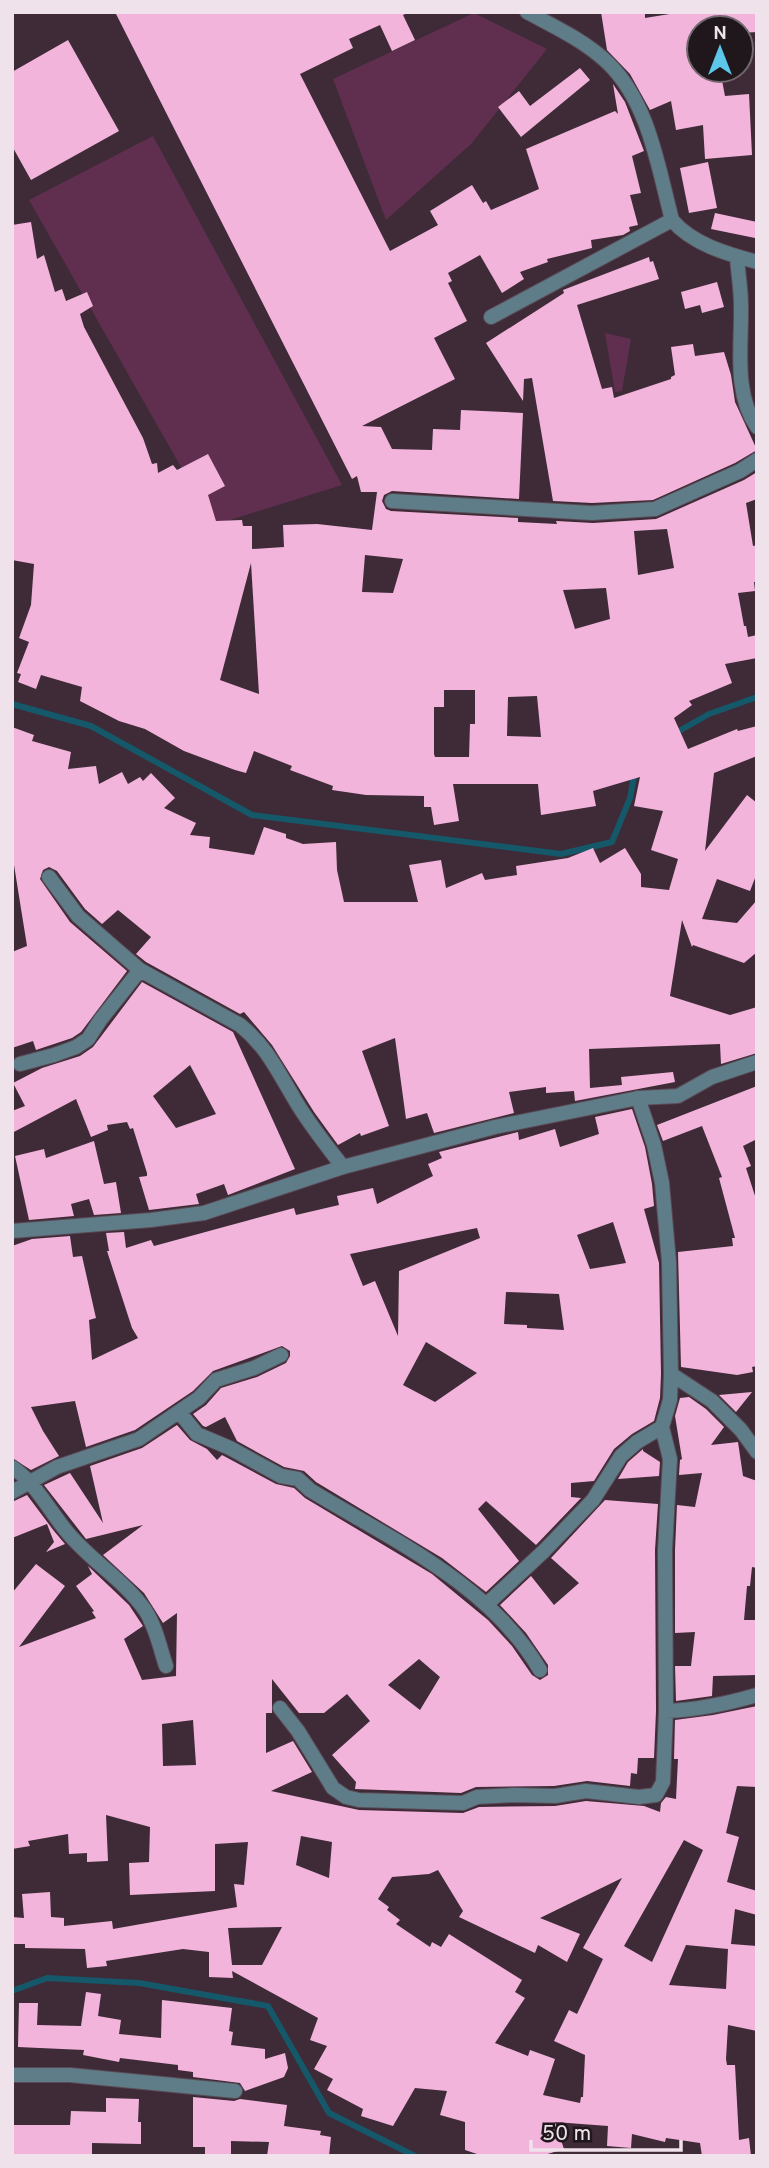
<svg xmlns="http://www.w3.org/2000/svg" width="769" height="2168" font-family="Overpass,sans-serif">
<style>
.green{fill:#602f50}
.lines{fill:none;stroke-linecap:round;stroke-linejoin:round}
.stream{stroke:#14586a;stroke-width:6}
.building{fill:#f3b4dc;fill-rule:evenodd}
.minor-casing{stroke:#5a4854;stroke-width:16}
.tertiary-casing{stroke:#5a4854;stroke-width:16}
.minor{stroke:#5e7d88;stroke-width:14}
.tertiary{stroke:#5e7d88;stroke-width:14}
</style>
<rect width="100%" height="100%" fill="#3e2b37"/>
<path class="green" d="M474,13L547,49L471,144L386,220L333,79Z
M153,136L342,485L214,525L29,200Z
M605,333L631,339L622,391L615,392Z"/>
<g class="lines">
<path class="stream" d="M12,704L91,726L252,815L561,854L612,842L630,798L635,771
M672,735L709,714L757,697
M12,1991L47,1978L139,1983L268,2006L329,2113L415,2156"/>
</g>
<path class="building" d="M115,12H409L403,15L415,40L392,51L380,25L349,39L353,48L300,74L390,251L438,225L430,211L472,185L483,203L486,201L491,210L539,189L526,149L615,111L618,114L613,84L625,102L644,151L632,156L641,193L630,195L638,225L629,227L630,231L623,235L591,240L592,248L547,259L548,262L520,272L524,279L502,293L480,255L448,273L452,281L448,283L467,321L434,338L455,379L362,426L381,427L392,449L432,450L433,429L460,430L461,410L523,413L519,499L392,491L384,495L382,501L386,509L391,511L518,518V522L557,524L556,521L593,523L656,519L744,480L757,472V499L746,503L753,546L757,545V582H754L755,591L738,593L744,626H746L748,637L757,635V658L725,664L732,683L689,701L692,705L674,718L688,749L737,729L738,731L757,726V756L714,773L705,851L747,795L757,803V873L750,891L717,879L702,919L737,923L757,900V952L744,963L693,945L692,947L682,920L670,996L730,1015L757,1007V1053L721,1064L720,1044L589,1049L590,1088L622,1085L621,1077L673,1072L675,1082L575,1101L574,1091L546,1093V1087L509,1092L514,1113L434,1133L427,1113L406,1119L395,1038L362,1051L389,1126L361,1136L360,1133L338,1145L314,1112L272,1045L244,1012L240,1014L146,962L136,954L151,937L118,910L102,924L85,909L57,871L49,867L43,870L40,879L70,922L127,971L81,1032L72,1038L36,1050L33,1041L12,1048V952L27,946L14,865L12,866V727L34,735L32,741L71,752L68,769L96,766L99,784L122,772L128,784L140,777L143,781L151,773L175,798L164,808L196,823L190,835L210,837L209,848L254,855L264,827L286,834V838L303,844L336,842L337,870L344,902H418L409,865L441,860L446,888L482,873L485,880L517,875L516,866L568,858L593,848L600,863L625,848L641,874V887L669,890L678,859L651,850L663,811L634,806L640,777L593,791L596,806L541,815L538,784H453L459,821L434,825L431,807H424V796L366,795L332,790L333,786L290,770L292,766L254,751L246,773L235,770L184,751L145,729L119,721L80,701L82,687L41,675L36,689L18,682L21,674L17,673L29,642L19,638L31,605L34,564L12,560V225L31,222L37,259L44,255L55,292L62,289L66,301L87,292L93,306L80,314L84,327L143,438L152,464L157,463L158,473L173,465L177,470L208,454L225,486L208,495L216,521L242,520L243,526H252V549L284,547L283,525L317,524L372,530L377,492H361L357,476L352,479ZM667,529L674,568L638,575L634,531ZM365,555L403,559L393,593L362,592ZM251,563L259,694L220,680ZM606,588L610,619L575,629L563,590ZM444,690H475V724H470L469,757H435L434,754V707H444ZM537,696L541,737L507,736L508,697Z
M601,12H645V18L682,12H757V32L741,33V28H699V35L689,36L696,70H720L725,96L749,94L752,155L705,159L703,125L676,130L671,101L650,110L630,74L607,50Z
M68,40L119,131L31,180L12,146V72Z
M580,68L590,80L521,137L498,107L519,91L530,106Z
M708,162L717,208L689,213L680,168Z
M715,213L757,222L755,238L711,229Z
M649,257L650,262L653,261L659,279L577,305L602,389L612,387L614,398L671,379V377L675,375L671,347L693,344L695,356L724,352L731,375L735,402L757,450L735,463L653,500L592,503L553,501L532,378L524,379L523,401L486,343L564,293L563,290Z
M717,282L724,307L702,313L700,305L685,309L681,292Z
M142,982L233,1032L295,1169L228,1195L224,1184L196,1194L199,1204L149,1210L139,1177L147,1176V1173L133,1128L130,1129L127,1122L107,1125L108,1130L91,1137L76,1099L12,1133V1111L25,1106L13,1083L42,1068L80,1056L93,1047ZM190,1065L216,1114L176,1128L153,1096Z
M757,1086V1139L743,1146L751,1166L746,1168L757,1202V1366L752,1367L753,1372L737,1375L681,1367L678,1252L733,1246L732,1238H735L719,1178L722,1177L702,1126L663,1141L657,1125Z
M632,1109L645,1147L652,1184L654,1206L644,1209L659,1263L661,1374L660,1398L654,1421L632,1434L614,1449L594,1481L571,1483V1497L581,1498L536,1545L486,1501L478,1509L519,1561L486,1592L442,1558L316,1482L304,1471L284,1467L237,1441L225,1417L206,1427L203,1426L193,1414L206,1405L221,1388L257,1377L286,1363L290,1356V1351L282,1346L213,1371L193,1391L135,1430L86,1447L75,1401L31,1407L43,1431L59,1456L31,1470L12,1458V1246L32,1239L70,1236L73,1257L82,1256L96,1318L89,1320L92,1360L138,1338L132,1328L107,1251H109L106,1233L124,1232L126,1248L151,1240L154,1246L294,1208L296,1215L339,1205L337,1196L373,1188L377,1204L433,1176L428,1164L442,1158L439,1152L518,1132L519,1140L555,1129L560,1147L599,1134L595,1117ZM613,1222L626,1263L590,1269L577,1235ZM477,1228L480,1238L399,1271L398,1336L375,1281L363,1286L350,1254ZM506,1292L559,1294L564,1330L527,1328V1325L504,1324ZM426,1342L477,1373L435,1402L403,1385Z
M94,1141L104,1184L116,1182L121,1213L94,1215L89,1199L71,1204L74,1216L29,1220L15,1156L44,1149L46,1158Z
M752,1392L736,1412L719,1395Z
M689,1397L706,1409L724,1427L711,1445L738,1442L743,1476L757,1481V1568L752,1567L750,1586H747L744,1620H757V1675L713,1676L712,1696L676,1701L675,1666H691L695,1632L675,1633V1550L677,1505L695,1507L702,1473L679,1475L680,1460L682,1459L675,1416L680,1398Z
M177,1425L190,1440L207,1449L217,1460L222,1455L276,1484L294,1488L305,1498L432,1574L488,1620L512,1646L532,1675L540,1680L548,1675V1665L526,1633L500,1605L531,1576L554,1605L579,1583L551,1558L605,1500L658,1504L655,1550L656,1711L654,1758H638L637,1774L631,1773L630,1786L587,1781L554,1786L476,1787L461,1793L355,1789L356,1782L332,1755L370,1721L347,1694L324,1713H299L272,1679V1713H266V1753L293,1741L312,1772L271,1791L359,1810L463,1813L479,1807L555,1806L586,1801L644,1806L660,1812L661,1803L666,1797L676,1799L678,1759H674L675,1720L713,1715L757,1706V1787L737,1786L726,1833L739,1837L727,1882L757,1891V1915L735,1909L731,1944L757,1946V2031L728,2025L726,2059L727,2065H735L739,2140L749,2138L751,2156H702L700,2143L666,2138L665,2142L632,2134L631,2148L607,2146L608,2126L555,2122L564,2149L541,2156H483L465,2150V2122L440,2115L447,2091L415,2088L393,2126L361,2116L363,2109L327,2090L333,2079L314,2069L327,2046L310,2040L318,2018L232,1971L233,1978L209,1977V1952L183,1949L106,1961L107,1966L87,1968L85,1949L25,1948V1944H12V1917L24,1918L22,1894L50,1892L51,1917L64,1918V1926L112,1921L113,1929L237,1907L234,1884L244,1885L248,1842L215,1844V1891L130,1895L129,1863L149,1862L150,1827L106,1815L108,1861L87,1862V1853L69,1854L68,1834L28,1841L30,1846L12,1849V1593L36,1564L65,1586L19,1647L96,1618L92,1612L94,1611L76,1586L92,1574L88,1566L129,1605L143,1626L124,1639L142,1680L176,1676L177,1613L163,1623L144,1593L103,1555L143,1525L86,1539L44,1485L70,1473L103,1523L90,1466L142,1448ZM419,1659L440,1677L420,1710L388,1685ZM193,1720L196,1765L163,1766L162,1724ZM301,1836L332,1842L329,1878L296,1865ZM684,1840L703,1850L652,1962L624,1946ZM438,1870L463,1911L459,1917L535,1953L538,1945L567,1962L580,1934L540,1918L622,1878L583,1948L603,1959L577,2014L569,2010L554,2041L585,2055L583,2097H581L580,2103L543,2095L555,2059L530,2050L528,2056L495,2043L525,1998L515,1992L522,1980L449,1934L441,1947L432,1942L430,1947L396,1924L400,1920L387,1910L389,1907L378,1899L392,1877L429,1874ZM282,1927L262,1965H232L228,1928ZM686,1945L728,1949L726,1989L669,1985Z
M643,1449V1451L660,1462L659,1476L618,1479L628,1462Z
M27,1495L54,1531L65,1544L46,1552L54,1542L47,1524L12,1538V1502Z
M86,1992L101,1994L98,2016L121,2020L119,2034L161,2038L162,2000L232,2008L229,2031L233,2032L231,2045L265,2049V2059L285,2053L288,2068L284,2077L245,2091L240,2083L193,2077V2072L178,2070V2065L120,2058L119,2062L83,2055L84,2050L18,2047L19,2003H38L37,2025L81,2026Z
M193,2097L234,2101L240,2099L287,2105L284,2126L321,2131L320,2135L331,2137L329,2156H267L269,2142L231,2141V2156H205V2147H193Z
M106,2098L139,2099L138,2122H141V2144L92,2143V2156H12V2125H70L71,2111L106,2112Z"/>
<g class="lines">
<g class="minor-casing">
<path id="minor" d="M527,12C555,27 585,41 608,63C649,103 658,167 672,220C692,244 727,254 757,262
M737,257C738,273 741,289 741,305C742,345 733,393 757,427
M491,317L672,220
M392,501L592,513L655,509L740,471L757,460
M49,877L78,916L140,970L240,1025C267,1047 277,1070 295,1100C309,1124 326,1145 343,1167
M20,1064L54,1055L76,1047L88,1039L101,1019L140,970
M638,1098L654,1145L662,1183L669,1262L671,1374L670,1400L662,1427L670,1459L665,1550L666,1711C697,1710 726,1704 757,1695
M671,1374L712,1401L741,1430L757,1452
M180,1413L197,1434L230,1448L281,1476L298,1479L310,1490C392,1540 490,1584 540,1670
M12,1467C37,1484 49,1511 68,1533C91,1561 124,1580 145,1610C156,1627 160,1648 166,1666
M12,1492L57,1467L139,1439L199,1398L216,1380L254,1368L281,1355
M487,1604L544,1551L593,1500L621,1456L637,1442L662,1427
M280,1708L298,1731L333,1788L346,1797L359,1800L463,1803L477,1797L514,1795L555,1796L586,1791L639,1797L656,1795L663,1782L666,1711
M12,2075H70L235,2091"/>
</g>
<g class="tertiary-casing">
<path id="tertiary" d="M12,1231L151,1220L204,1213L343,1167L495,1127L638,1098L678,1096L712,1077L757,1062"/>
</g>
<use href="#minor" class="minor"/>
<use href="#tertiary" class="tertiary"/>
</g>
<rect width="769" height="2168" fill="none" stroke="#efe2ea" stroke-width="28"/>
<g transform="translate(720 49)"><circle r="33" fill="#1f171c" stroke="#72686e" stroke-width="2"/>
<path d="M0-5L12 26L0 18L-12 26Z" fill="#5cc7e8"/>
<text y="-10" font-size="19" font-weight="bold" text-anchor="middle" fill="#efe2ea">N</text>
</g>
<path d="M531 2140v10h150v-10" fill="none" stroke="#efe2ea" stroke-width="3.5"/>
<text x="542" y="2140" font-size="21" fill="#efe2ea" stroke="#1f171c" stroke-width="5" paint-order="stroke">50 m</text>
</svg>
